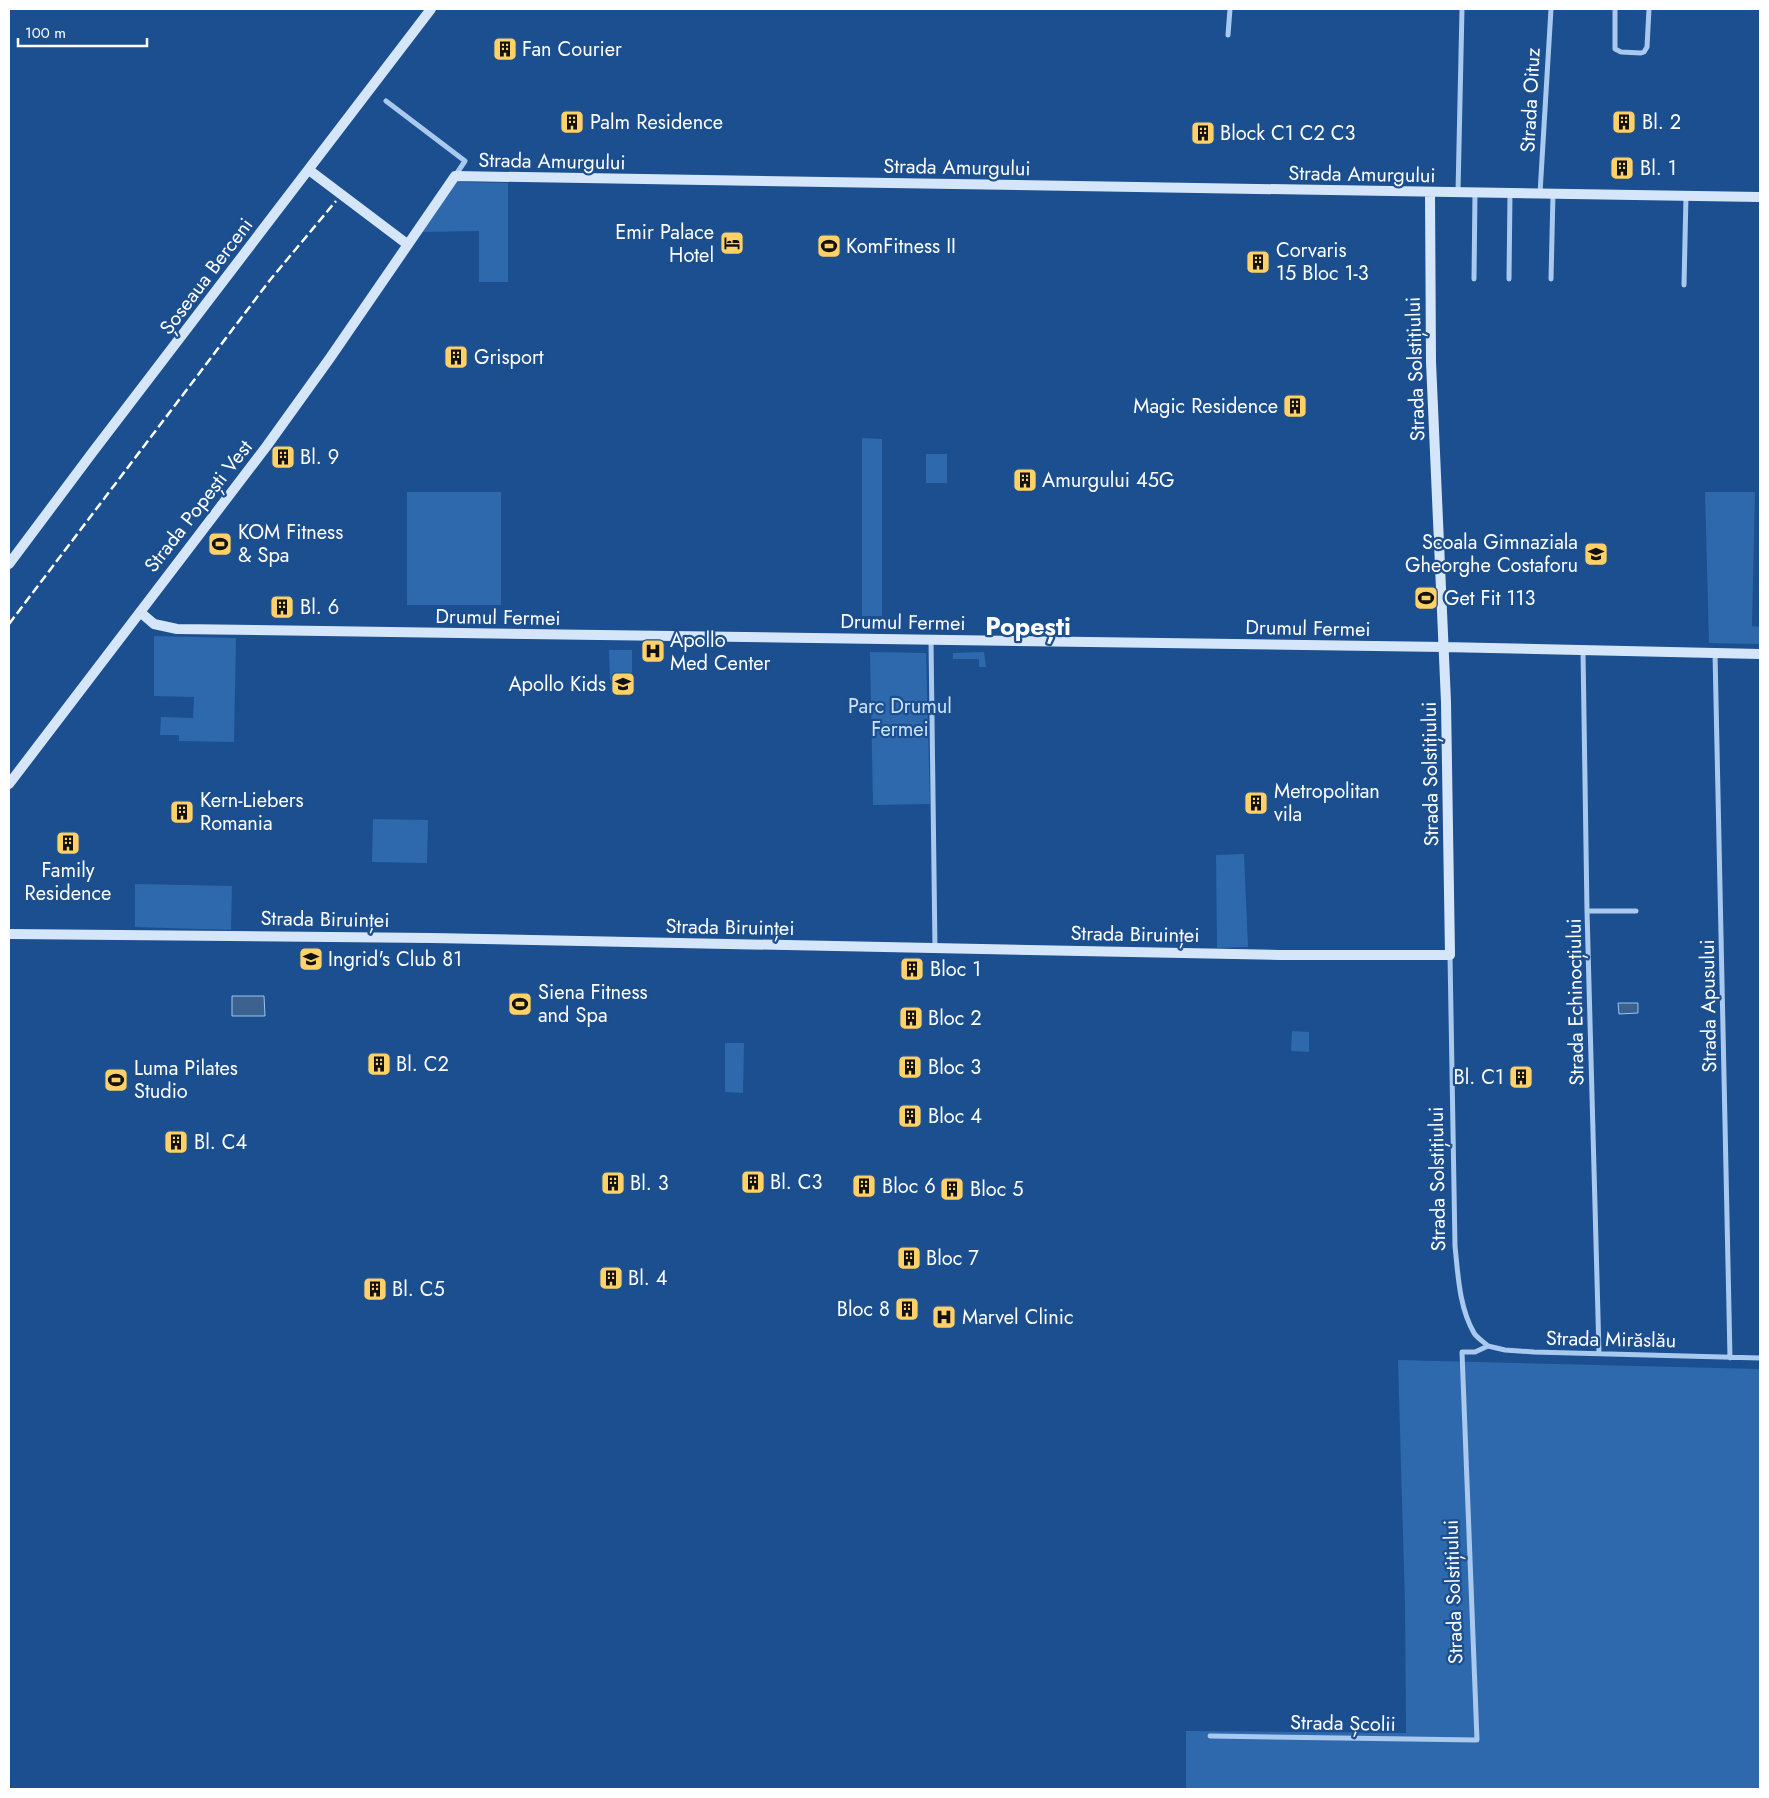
<svg xmlns="http://www.w3.org/2000/svg" width="1769" height="1798" font-family="Jost,sans-serif">
<style>
.green{fill:#2e69ad}
.water{fill:#3c6290;stroke:#9cc4f0}
.lines{fill:none;stroke-linecap:round;stroke-linejoin:round}
.street{stroke:#a9c9ee;stroke-width:5}
.secondary{stroke:#d6e6fa;stroke-width:10}
.rail{stroke:#fff;stroke-width:2.5;stroke-dasharray:9 4;stroke-linecap:butt}
.labels{text-anchor:middle;stroke-width:4.5;stroke-linejoin:round;paint-order:stroke}
.poi-label{font-size:20px;fill:#fff;stroke:#1b4f8f;text-anchor:start}
.street-label{font-size:20px;fill:#fff;stroke:#1b4f8f}
.park-label{font-size:20px;fill:#cfe3fa;stroke:#1b4f8f}
.district-label{font-size:25px;font-weight:bold;fill:#fff;stroke:#1b4f8f}
</style>
<rect width="100%" height="100%" fill="#1b4f8f"/>
<path class="green" d="M456,182L508,183V282H479V231L421,232Z
M862,438L882,439V616H862Z
M926,454H947V483H926Z
M407,492H501V605H407Z
M1705,492H1755L1752,626L1760,627V644L1709,643Z
M154,636L236,638L234,742L179,741V735H160L161,717L193,718L194,697L154,696Z
M609,650H632V680H610Z
M870,652L926,653L930,804L873,805Z
M984,652L986,667H979V659H953V653Z
M373,819L428,820L427,863L372,862Z
M1244,854L1248,947L1217,948L1216,855Z
M135,884L232,886L231,930L135,927Z
M1292,1031L1309,1032V1052L1291,1051Z
M725,1043H744L743,1093L725,1092Z
M1398,1360L1760,1369V1789H1186V1731L1406,1733L1405,1604Z"/>
<path class="water" d="M264,996L265,1016H232V996Z
M1618,1003H1638V1013L1619,1014Z"/>
<g class="lines">
<path class="street" d="M1615,9V49L1621,52L1641,53L1644,52L1647,47L1649,9
M1228,35L1230,9
M386,101L465,161L455,176
M1458,192L1462,9
M1540,193L1551,9
M1474,279L1475,193
M1509,279L1510,193
M1551,279L1553,194
M1684,285L1686,196
M931,640L935,949
M1583,651L1587,911L1599,1353
M1715,653L1730,1358
M1587,911H1636
M1450,955L1455,1246C1458,1274 1459,1307 1474,1333C1477,1338 1484,1342 1488,1346
M1210,1736L1477,1740L1462,1352H1475L1488,1346L1505,1350L1534,1352L1760,1358"/>
<path class="secondary" d="M309,170L407,244
M9,564L92,453L431,9
M140,612L154,624L177,629L1443,647L1760,654
M9,784L266,447L330,358L455,176L1760,197
M9,934L432,938L1280,955H1450L1446,702L1431,362L1430,192"/>
<path class="rail" d="M9,624L270,280L336,201"/>
</g>
<defs>
<g id="building-square" transform="scale(1.25)"><rect x="-9" y="-9" width="18" height="18" rx="4" fill="#ffd166" stroke="#1b4f8f"/><path d="M-4-6H4V6H1V3H-1V6H-4ZM-2.5-4.3h1.7v1.8h-1.7ZM.8-4.3h1.7v1.8H.8ZM-2.5-1h1.7V.8h-1.7ZM.8-1h1.7V.8H.8Z" fill="#111"/></g>
<g id="hotel-square" transform="scale(1.25)"><rect x="-9" y="-9" width="18" height="18" rx="4" fill="#ffd166" stroke="#1b4f8f"/><path d="M-6-4.5h1.5V1H6V5H4.5V3h-9V5H-6ZM-4 0a1.8 1.8 0 1 1 3.6 0ZM.5 0V-2.5h3Q6-2.5 6 0Z" fill="#111"/></g>
<g id="stadium-square" transform="scale(1.25)"><rect x="-9" y="-9" width="18" height="18" rx="4" fill="#ffd166" stroke="#1b4f8f"/><path d="M0-5a6.5 5 0 1 0 0 10a6.5 5 0 1 0 0-10ZM-3.5-1.8h7v3.6h-7Z" fill="#111"/></g>
<g id="school-square" transform="scale(1.25)"><rect x="-9" y="-9" width="18" height="18" rx="4" fill="#ffd166" stroke="#1b4f8f"/><path d="M0-5L7-2L0 1L-7-2ZM-4 1L0 2.5L4 1V4Q0 6-4 4Z" fill="#111"/></g>
<g id="hospital-square" transform="scale(1.25)"><rect x="-9" y="-9" width="18" height="18" rx="4" fill="#ffd166" stroke="#1b4f8f"/><path d="M-5-5h3v3.5h4V-5h3V5h-3V1.5h-4V5h-3Z" fill="#111"/></g>
</defs>
<g fill-rule="evenodd">
<use href="#building-square" x="505" y="49"/>
<use href="#building-square" x="572" y="122"/>
<use href="#building-square" x="1624" y="122"/>
<use href="#building-square" x="1203" y="133"/>
<use href="#building-square" x="1622" y="168"/>
<use href="#hotel-square" x="732" y="243"/>
<use href="#stadium-square" x="829" y="246"/>
<use href="#building-square" x="1258" y="262"/>
<use href="#building-square" x="456" y="357"/>
<use href="#building-square" x="1295" y="406"/>
<use href="#building-square" x="283" y="457"/>
<use href="#building-square" x="1025" y="480"/>
<use href="#stadium-square" x="220" y="544"/>
<use href="#school-square" x="1596" y="554"/>
<use href="#stadium-square" x="1426" y="598"/>
<use href="#building-square" x="282" y="607"/>
<use href="#hospital-square" x="653" y="651"/>
<use href="#school-square" x="623" y="684"/>
<use href="#building-square" x="1256" y="803"/>
<use href="#building-square" x="182" y="812"/>
<use href="#building-square" x="68" y="843"/>
<use href="#school-square" x="311" y="959"/>
<use href="#building-square" x="912" y="969"/>
<use href="#stadium-square" x="520" y="1004"/>
<use href="#building-square" x="911" y="1018"/>
<use href="#building-square" x="379" y="1064"/>
<use href="#building-square" x="910" y="1067"/>
<use href="#building-square" x="1521" y="1077"/>
<use href="#stadium-square" x="116" y="1080"/>
<use href="#building-square" x="910" y="1116"/>
<use href="#building-square" x="176" y="1142"/>
<use href="#building-square" x="753" y="1182"/>
<use href="#building-square" x="613" y="1183"/>
<use href="#building-square" x="864" y="1186"/>
<use href="#building-square" x="952" y="1189"/>
<use href="#building-square" x="909" y="1258"/>
<use href="#building-square" x="611" y="1278"/>
<use href="#building-square" x="375" y="1289"/>
<use href="#building-square" x="907" y="1309"/>
<use href="#hospital-square" x="944" y="1317"/>
</g>
<g class="labels">
<g class="poi-label">
<text x="522" y="56">Fan Courier</text>
<text x="590" y="129">Palm Residence</text>
<text x="1642" y="129">Bl. 2</text>
<text x="1220" y="140">Block C1 C2 C3</text>
<text x="1640" y="175">Bl. 1</text>
<text x="714" y="239" text-anchor="end">Emir Palace<tspan x="714" dy="23">Hotel</tspan></text>
<text x="846" y="253">KomFitness II</text>
<text x="1276" y="257">Corvaris<tspan x="1276" dy="23">15 Bloc 1-3</tspan></text>
<text x="474" y="364">Grisport</text>
<text x="1278" y="413" text-anchor="end">Magic Residence</text>
<text x="300" y="464">Bl. 9</text>
<text x="1042" y="487">Amurgului 45G</text>
<text x="238" y="539">KOM Fitness<tspan x="238" dy="23">&amp; Spa</tspan></text>
<text x="1578" y="549" text-anchor="end">Scoala Gimnaziala<tspan x="1578" dy="23">Gheorghe Costaforu</tspan></text>
<text x="1444" y="605">Get Fit 113</text>
<text x="300" y="614">Bl. 6</text>
<text x="670" y="647">Apollo<tspan x="670" dy="23">Med Center</tspan></text>
<text x="606" y="691" text-anchor="end">Apollo Kids</text>
<text x="1274" y="798">Metropolitan<tspan x="1274" dy="23">vila</tspan></text>
<text x="200" y="807">Kern-Liebers<tspan x="200" dy="23">Romania</tspan></text>
<text x="68" y="877" text-anchor="middle">Family<tspan x="68" dy="23">Residence</tspan></text>
<text x="328" y="966">Ingrid's Club 81</text>
<text x="930" y="976">Bloc 1</text>
<text x="538" y="999">Siena Fitness<tspan x="538" dy="23">and Spa</tspan></text>
<text x="928" y="1025">Bloc 2</text>
<text x="396" y="1071">Bl. C2</text>
<text x="928" y="1074">Bloc 3</text>
<text x="134" y="1075">Luma Pilates<tspan x="134" dy="23">Studio</tspan></text>
<text x="1504" y="1084" text-anchor="end">Bl. C1</text>
<text x="928" y="1123">Bloc 4</text>
<text x="194" y="1149">Bl. C4</text>
<text x="770" y="1189">Bl. C3</text>
<text x="630" y="1190">Bl. 3</text>
<text x="882" y="1193">Bloc 6</text>
<text x="970" y="1196">Bloc 5</text>
<text x="926" y="1265">Bloc 7</text>
<text x="628" y="1285">Bl. 4</text>
<text x="392" y="1296">Bl. C5</text>
<text x="890" y="1316" text-anchor="end">Bloc 8</text>
<text x="962" y="1324">Marvel Clinic</text>
</g>
<g class="street-label">
<text transform="translate(1530 100) rotate(-87)" y="7">Strada Oituz</text>
<text transform="translate(552 161) rotate(1)" y="7">Strada Amurgului</text>
<text transform="translate(957 167) rotate(1)" y="7">Strada Amurgului</text>
<text transform="translate(1362 174) rotate(1)" y="7">Strada Amurgului</text>
<text transform="translate(206 276) rotate(-53)" y="7">Șoseaua Berceni</text>
<text transform="translate(1415 369) rotate(-92)" y="7">Strada Solstițiului</text>
<text transform="translate(198 506) rotate(-52)" y="7">Strada Popești Vest</text>
<text transform="translate(498 617) rotate(1)" y="7">Drumul Fermei</text>
<text transform="translate(903 622) rotate(1)" y="7">Drumul Fermei</text>
<text transform="translate(1308 628) rotate(1)" y="7">Drumul Fermei</text>
<text transform="translate(1430 774) rotate(-91)" y="7">Strada Solstițiului</text>
<text transform="translate(325 919) rotate(1)" y="7">Strada Biruinței</text>
<text transform="translate(730 927) rotate(1)" y="7">Strada Biruinței</text>
<text transform="translate(1135 934) rotate(1)" y="7">Strada Biruinței</text>
<text transform="translate(1575 1002) rotate(-91)" y="7">Strada Echinocțiului</text>
<text transform="translate(1708 1006) rotate(-91)" y="7">Strada Apusului</text>
<text transform="translate(1437 1179) rotate(-91)" y="7">Strada Solstițiului</text>
<text transform="translate(1611 1339) rotate(1)" y="7">Strada Mirăslău</text>
<text transform="translate(1453 1592) rotate(-92)" y="7">Strada Solstițiului</text>
<text transform="translate(1343 1723) rotate(1)" y="7">Strada Școlii</text>
</g>
<g class="park-label">
<text x="900" y="713">Parc Drumul<tspan x="900" dy="23">Fermei</tspan></text>
</g>
<g class="district-label">
<text x="1028" y="635">Popești</text>
</g>
</g>
<rect width="1769" height="1798" fill="none" stroke="#ffffff" stroke-width="20"/>
<path d="M18 38v8h129v-8" fill="none" stroke="#ffffff" stroke-width="2.5"/>
<text x="25" y="38" font-size="15" fill="#ffffff" stroke="#1b4f8f" stroke-width="4" paint-order="stroke">100 m</text>
</svg>
